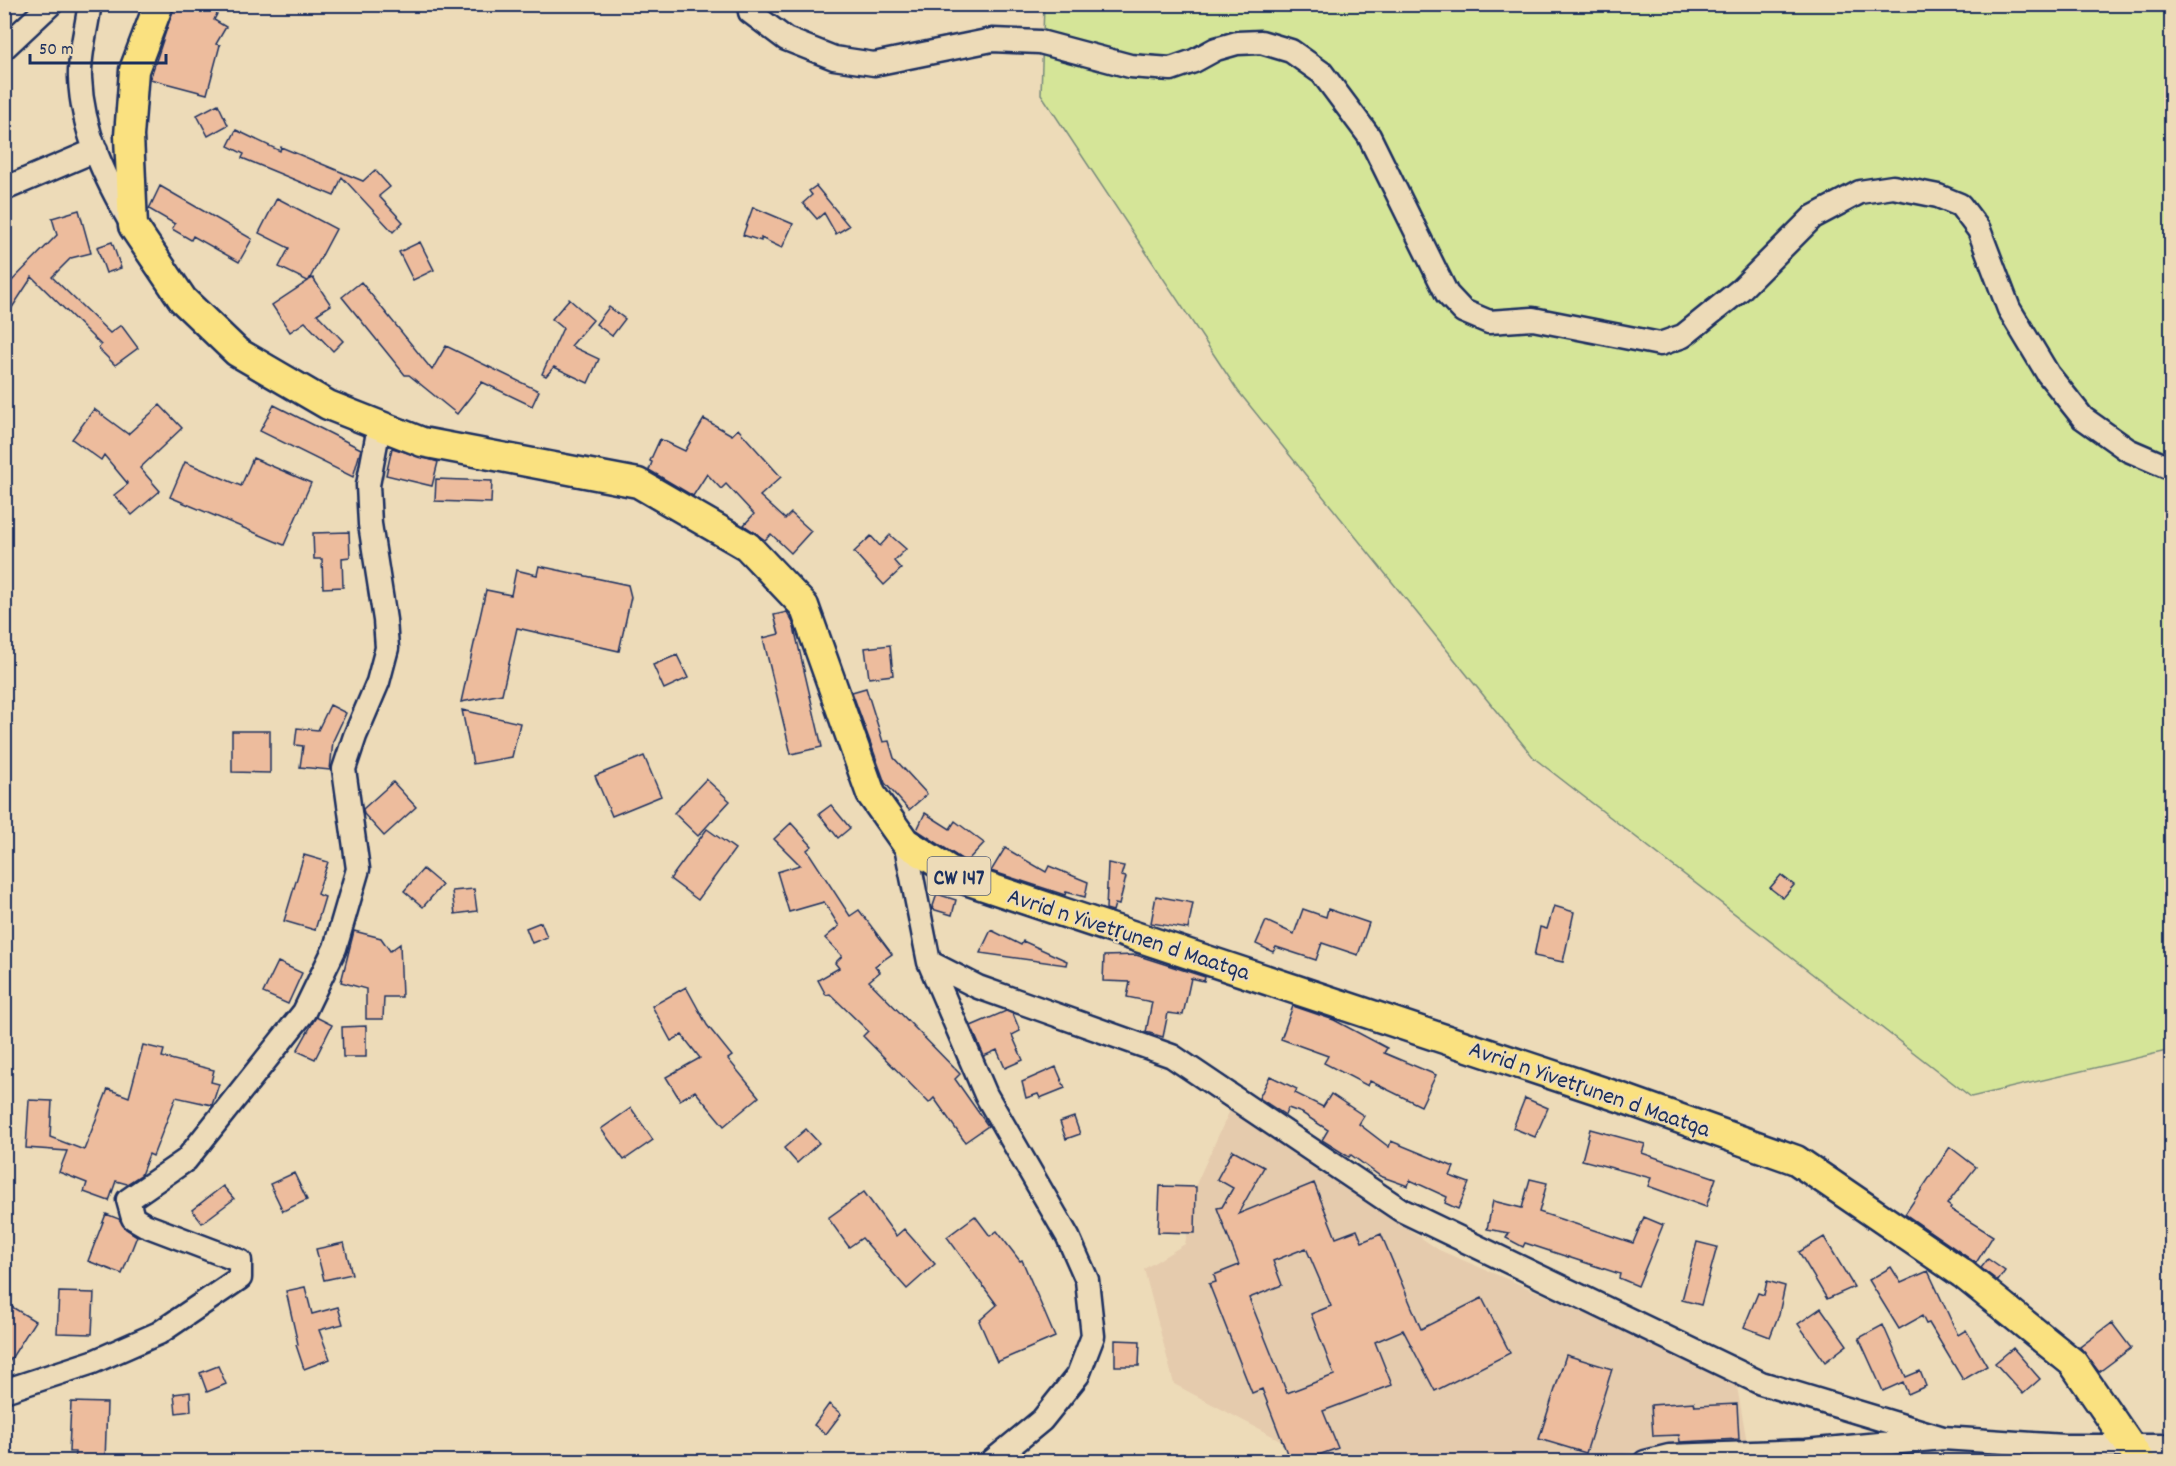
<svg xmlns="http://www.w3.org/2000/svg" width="2176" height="1466" font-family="Dekko,sans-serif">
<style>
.built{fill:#e5cbad}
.green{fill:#d5e598;stroke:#788a7b;stroke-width:1.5}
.building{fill:#edbc9d;stroke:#1b2f5e;stroke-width:1.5;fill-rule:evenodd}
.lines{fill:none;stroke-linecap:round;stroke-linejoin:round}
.minor-casing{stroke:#1b2f5e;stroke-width:27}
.major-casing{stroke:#1b2f5e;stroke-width:33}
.minor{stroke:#eddbb8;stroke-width:22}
.major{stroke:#fae180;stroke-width:28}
.labels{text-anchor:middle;stroke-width:4.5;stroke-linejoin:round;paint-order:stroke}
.shield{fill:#eddbb8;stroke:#5a6379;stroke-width:1.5}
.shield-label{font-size:22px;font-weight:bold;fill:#1b2f5e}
.street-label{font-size:24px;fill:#1b2f5e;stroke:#eddbb8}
</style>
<rect width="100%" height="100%" fill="#eddbb8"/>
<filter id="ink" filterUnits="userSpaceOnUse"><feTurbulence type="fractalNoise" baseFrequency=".0167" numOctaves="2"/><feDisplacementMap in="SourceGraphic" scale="12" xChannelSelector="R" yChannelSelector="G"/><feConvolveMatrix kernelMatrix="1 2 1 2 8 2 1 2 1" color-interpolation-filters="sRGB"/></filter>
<g filter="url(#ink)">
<path class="built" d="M1231,1108L1439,1250L1735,1376L1747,1442L1639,1451L1591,1461H1320L1174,1384L1144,1269L1185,1244L1197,1182Z"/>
<path class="green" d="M1044,5H2171V1050L1971,1097L1534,758L1238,391L1041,94Z"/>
<path class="building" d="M175,4H222L214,20L226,27L216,44L220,45L207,94L150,79Z
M218,104L228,125L208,136L197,115Z
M236,130L280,151L281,147L363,181L375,170L390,187L379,196L403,222L393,232L342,177L334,196L242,158L244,154L228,146Z
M160,186L252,239L239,262L193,236L191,240L172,229L175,224L149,209Z
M816,186L849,226L836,234L824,213L817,219L803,203L812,195L809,191Z
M277,198L336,229L309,280L313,278L331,305L317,314L343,341L333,351L305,322L290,332L272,305L308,281L279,267L289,248L259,233Z
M753,207L793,224L782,248L761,238V241L743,235Z
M79,210L91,253L71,258L52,277L110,333L121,325L138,348L115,365L98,348L101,345L32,277L4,320V289L57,235L52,218Z
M112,242L121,268L106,273L97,247Z
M420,242L434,270L413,280L399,252Z
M361,282L432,370L446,346L539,391L532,406L482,382L457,414L409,375H405L342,297Z
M569,299L593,320L571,346L599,359L588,383L554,367L546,376L542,374L563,328L552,319Z
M609,307L625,319L612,336L596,324Z
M160,405L182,428L140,468L160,491L132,515L114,495L128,484L104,455L101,460L72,439L94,409L128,434Z
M274,405L361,449L353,477L260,431Z
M704,419L732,435L738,429L781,477L760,496L785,519L791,513L811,531L791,553L771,534L765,540L744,525L754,514L726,484L721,489L707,474L693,496L649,470L652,462L650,461L660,439L685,451Z
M392,448L438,462L432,486L386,475Z
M253,458L311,483L284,545L170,497L185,462L241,486Z
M436,479L492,481L491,503L435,501Z
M349,532L350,557L342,558L343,587L323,588L322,559H314L313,533Z
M890,535L906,549L894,561L901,569L884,585L854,552L871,536L880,546Z
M539,566L628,585L631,597L619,651L517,628L502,694L461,702L486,590L511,595L516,570L537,575Z
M787,612L793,623L822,747L791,754L763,638L779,634L774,615Z
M890,645L893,675L869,678L865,648Z
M677,655L688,678L664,689L653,665Z
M866,688L883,742L889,741L894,758L927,794L909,810L885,783L852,692Z
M330,705L346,713L333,741L330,770L300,767L303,746L295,745L297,728L318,730Z
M462,710L520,723L512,757L473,764Z
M232,731H270V773L232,772Z
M644,756L661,796L612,816L595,776Z
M706,779L730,801L698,836L674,813Z
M393,782L416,807L384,836L364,814L363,809Z
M831,805L850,828L838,838L819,814Z
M925,813L950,829L955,821L984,843L966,862L917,830Z
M791,823L812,846L807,850L850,916L859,910L892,954L875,966L880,972L869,981L960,1074L955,1079L988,1126L965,1142L934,1098L929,1103L863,1036L868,1031L830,994L826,995L818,980L839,968L835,963L842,956L825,938L839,926L824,902L789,912L777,872L800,865L774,839Z
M707,829L735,849L698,900L670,879Z
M1005,848L1046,872L1049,866L1088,882L1085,897L1066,892L1065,895L991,871Z
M304,855L328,862L317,894L325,897L315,930L284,921Z
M1108,863L1124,866L1121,876L1126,877L1119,905L1115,904L1113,911L1106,909Z
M423,869L442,885L423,907L404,891Z
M1781,875L1794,885L1783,898L1770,888Z
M474,889L477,911L455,914L452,891Z
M937,894L956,900L952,915L932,909Z
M1156,896L1193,903L1188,929L1151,923Z
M1554,906L1574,912L1563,962L1534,956L1540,927L1547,929Z
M1303,909L1326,917L1328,909L1369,923L1358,955L1322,943L1316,960L1276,947L1273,952L1256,944L1266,921L1294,934Z
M541,922L547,937L532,943L526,928Z
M991,930L1021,945L1023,941L1067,961L1066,965L980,953Z
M354,931L381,938L390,951L400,944L402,997H384L383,1019H366V989L341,982Z
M1136,955L1205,977L1204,981L1191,978L1183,1015L1168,1013L1163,1037L1146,1032L1152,1002L1127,997L1130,982L1103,981L1104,956Z
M278,962L302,973L288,1004L263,993Z
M686,987L707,1025L732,1056L728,1059L759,1097L724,1126L695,1091L680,1100L666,1077L700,1058L682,1035L671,1041L652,1006Z
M1293,1006L1334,1020L1387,1048L1384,1053L1436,1075L1421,1106L1370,1081L1368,1086L1324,1063L1328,1056L1281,1039Z
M1006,1011L1013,1014L1020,1031L1012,1035L1023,1060L1005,1068L997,1050L984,1056L971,1026Z
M316,1017L332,1025L315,1059L297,1051Z
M366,1026V1057H343L342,1027Z
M143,1045L164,1050L162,1057L214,1070L211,1082L219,1084L212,1105L176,1097L153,1156L149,1154L141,1175L127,1184L116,1181L109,1201L84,1192L87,1183L59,1172L67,1151L26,1148L29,1100L52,1101L50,1137L84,1150L108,1089L129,1097Z
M1056,1067L1065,1088L1040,1098L1038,1094L1026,1098L1022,1082Z
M1270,1076L1297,1089L1295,1093L1323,1107L1331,1094L1364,1116L1359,1124L1389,1147L1391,1141L1454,1167L1450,1176L1469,1183L1458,1209L1445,1203L1447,1197L1410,1180L1408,1186L1380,1176L1351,1155L1349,1157L1322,1140L1328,1130L1302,1113L1288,1108L1285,1115L1259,1098Z
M1525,1098L1548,1108L1535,1137L1513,1128Z
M631,1108L653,1140L624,1160L601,1129Z
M1074,1117L1080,1134L1066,1139L1060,1122Z
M806,1129L819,1143L797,1163L784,1148Z
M1590,1129L1645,1144L1642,1153L1716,1178L1706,1207L1648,1186L1651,1178L1582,1160Z
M1950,1147L1976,1167L1947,1204L1951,1207L1950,1209L1993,1236L1976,1263L1905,1214Z
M1233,1150L1264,1167L1238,1214L1314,1183L1336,1238L1357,1230L1362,1242L1381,1234L1421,1329L1482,1298L1510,1353L1435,1391L1403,1330L1375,1342L1392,1385L1323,1411L1338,1448L1302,1461H1290L1262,1389L1252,1393L1209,1284L1216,1282L1214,1275L1239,1265L1217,1208L1222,1207L1233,1188L1217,1179ZM1306,1248L1331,1306L1311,1314L1334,1375L1287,1393L1249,1298L1282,1285L1273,1261Z
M294,1173L307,1200L283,1211L270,1184Z
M1530,1179L1547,1183L1539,1212L1633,1243L1644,1217L1663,1225L1638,1286L1619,1278L1620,1274L1525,1243L1523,1247L1506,1238L1509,1233L1487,1229L1493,1201L1522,1208Z
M223,1186L234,1199L202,1223L192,1210Z
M1160,1186L1196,1187L1195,1233L1158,1232Z
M864,1192L896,1236L904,1229L935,1264L907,1289L862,1238L849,1247L828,1218Z
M106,1214L119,1219L126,1229L137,1236L122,1274L88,1261Z
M975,1216L990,1236L997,1231L1020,1261L1022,1260L1055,1337L997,1362L979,1321L997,1305L947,1237Z
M1824,1237L1854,1287L1827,1299L1799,1252Z
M1697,1242L1717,1247L1701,1305L1682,1300Z
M344,1243L352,1274L324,1280L316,1249Z
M1988,1259L2005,1271L1998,1281L1981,1268Z
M1891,1267L1901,1283L1928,1271L1958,1335L1966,1330L1987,1366L1963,1380L1929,1323L1926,1324L1922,1316L1899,1329L1869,1280Z
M1767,1281L1785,1286L1779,1314L1770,1337L1744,1327L1758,1293L1764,1295Z
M305,1287L312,1314L338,1307L343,1324L319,1330L330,1359L304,1369L296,1345L298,1344L286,1291Z
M59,1292L94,1293L92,1334L57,1333Z
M4,1302L35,1321L4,1370Z
M1821,1308L1847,1345L1825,1362L1798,1324Z
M2112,1323L2131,1348L2099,1372L2080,1347Z
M1883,1325L1906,1377L1920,1371L1926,1386L1908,1394L1903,1382L1883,1391L1859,1338Z
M1115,1340L1140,1341L1139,1366H1115Z
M2013,1348L2040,1379L2023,1394L1995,1363Z
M1566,1355L1612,1369L1586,1453L1539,1439Z
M218,1366L226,1384L207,1392L200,1373Z
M190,1392L191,1411L176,1413L174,1394Z
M71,1402L107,1403L105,1461H75V1452H69Z
M1694,1402L1695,1406L1737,1404L1739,1439L1680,1442L1679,1435L1653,1436L1651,1405Z
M829,1404L841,1414L826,1434L814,1425Z"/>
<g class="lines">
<g class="minor-casing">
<path id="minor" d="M86,4L89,9C86,31 79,56 80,78C82,132 106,180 132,225
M749,4L750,12L786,39L834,58L874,64L992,40L1040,42L1130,66L1171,69L1194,61L1216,49L1237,43L1261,42L1291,51L1322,73L1369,136L1447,294L1463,311L1489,322L1533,319L1660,344L1683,336L1740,290L1813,217L1860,192L1893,187L1938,196L1960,205L1979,230L2009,309L2048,374L2083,418L2128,450L2172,469
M4,48L51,4
M4,189L96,150
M905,842L929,962L986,1095L1068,1237L1087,1280L1093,1336L1078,1375L1042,1420L991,1462
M929,962L978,987L1172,1056L1401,1210L1761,1383L1943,1438
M4,1391L93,1362L159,1333L240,1278V1261L145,1225L133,1218L128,1200L186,1160L304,1012L335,948L358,869L344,769L355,736L378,682L387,648L385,620L370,524L368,485L379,427
M1645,1462L1669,1456L1806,1451L1943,1438L2064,1446H2172"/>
</g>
<g class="major-casing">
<path id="major" d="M159,4L134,70L129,136L133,226L183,300L237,352L328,405L422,442L638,483L747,546L804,606L871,794L905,842L963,879L1622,1098L1796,1160L1963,1274L2073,1363L2141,1462"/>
</g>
<use href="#minor" class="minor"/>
<use href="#major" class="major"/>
</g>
</g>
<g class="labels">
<rect class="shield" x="927.5" y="857" width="63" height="38" rx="4.5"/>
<g class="shield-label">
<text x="959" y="884">CW 147</text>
</g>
<g class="street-label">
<text transform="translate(1129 933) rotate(18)" y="8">Avrid n Yivetṛunen d Maatqa</text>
<text transform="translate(1590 1088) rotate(19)" y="8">Avrid n Yivetṛunen d Maatqa</text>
</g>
</g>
<rect width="2176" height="1466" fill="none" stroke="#eddbb8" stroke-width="24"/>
<rect x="12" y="12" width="2152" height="1442" fill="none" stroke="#1b2f5e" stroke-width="2" filter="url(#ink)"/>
<path d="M30 54v9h136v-9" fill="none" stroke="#1b2f5e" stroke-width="3"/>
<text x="39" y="54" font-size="18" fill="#1b2f5e" stroke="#eddbb8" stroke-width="4.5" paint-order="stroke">50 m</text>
</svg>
